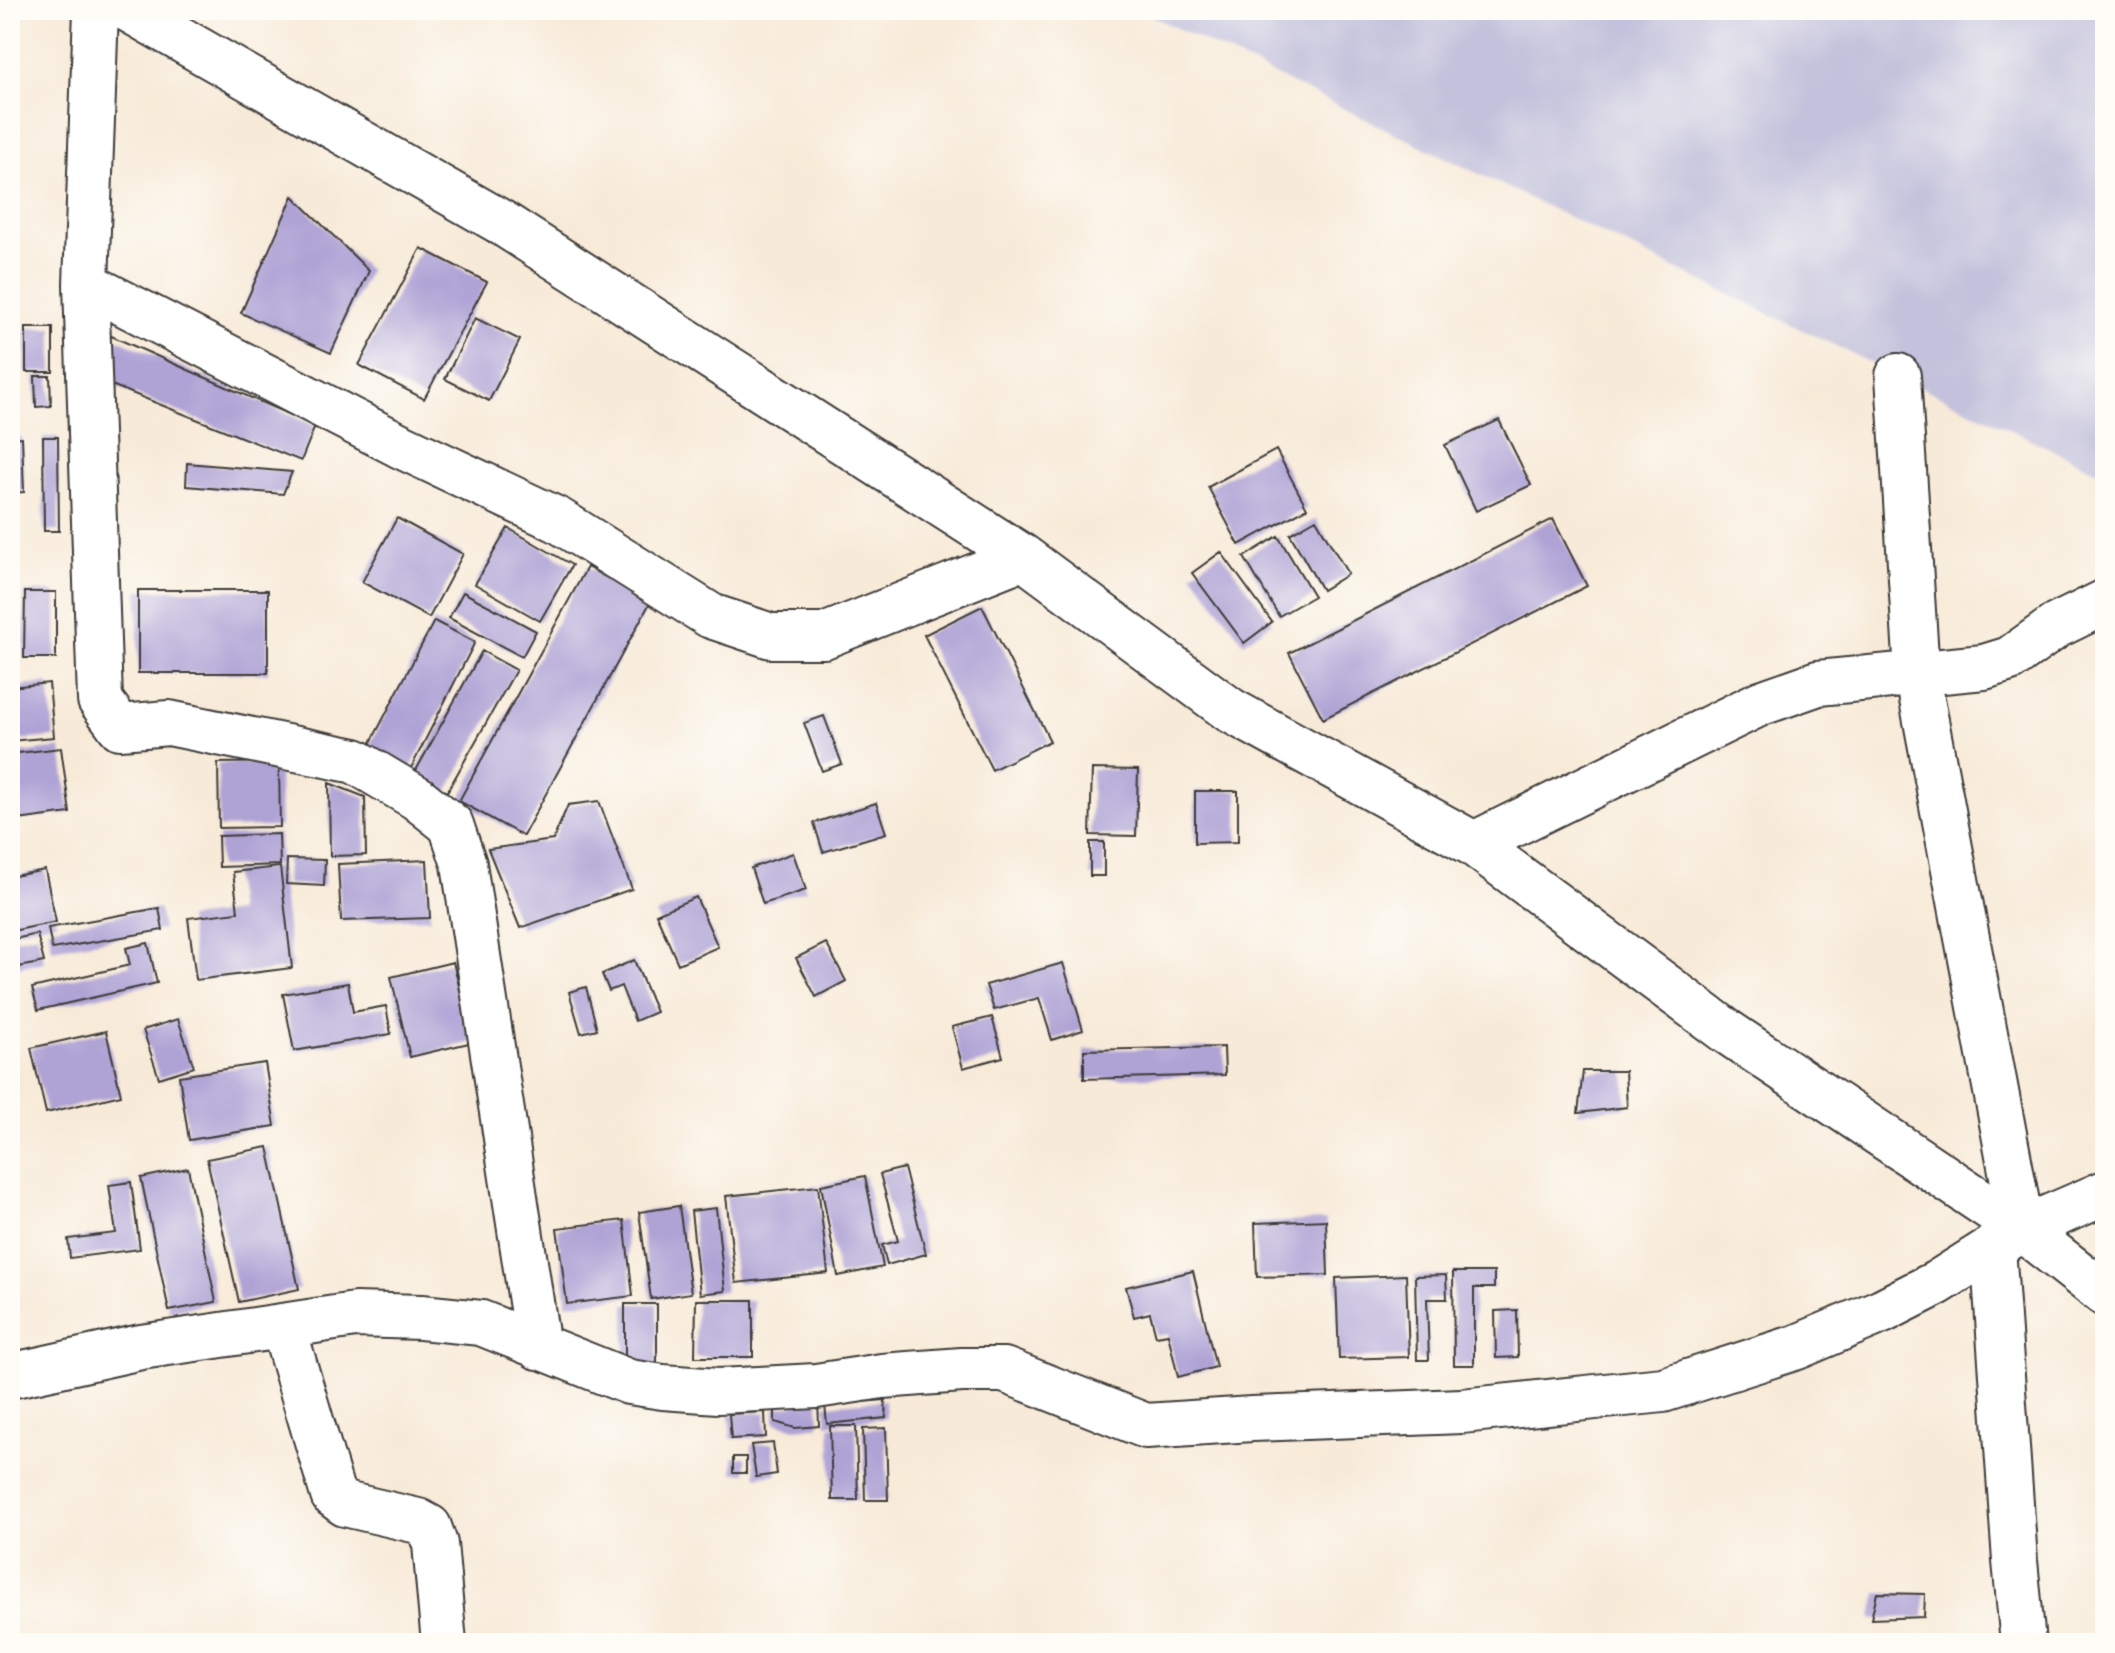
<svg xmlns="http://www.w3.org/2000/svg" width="2115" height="1653" font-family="Dekko,sans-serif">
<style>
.industrial{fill:#c3c1db}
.building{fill:#afa3d5}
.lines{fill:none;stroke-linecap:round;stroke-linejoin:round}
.minor-casing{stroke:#3d3b38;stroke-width:48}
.minor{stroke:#fff;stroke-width:44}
</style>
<rect width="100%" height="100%" fill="#fdfcf7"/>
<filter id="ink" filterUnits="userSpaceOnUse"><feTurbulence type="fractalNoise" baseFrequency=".0125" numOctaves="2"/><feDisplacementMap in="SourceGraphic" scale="16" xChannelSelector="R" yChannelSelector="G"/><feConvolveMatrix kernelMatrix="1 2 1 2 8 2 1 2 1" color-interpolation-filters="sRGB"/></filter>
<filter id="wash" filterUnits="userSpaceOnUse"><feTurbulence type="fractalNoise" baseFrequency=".006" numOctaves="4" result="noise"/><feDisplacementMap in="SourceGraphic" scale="32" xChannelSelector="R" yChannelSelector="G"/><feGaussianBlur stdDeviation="1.8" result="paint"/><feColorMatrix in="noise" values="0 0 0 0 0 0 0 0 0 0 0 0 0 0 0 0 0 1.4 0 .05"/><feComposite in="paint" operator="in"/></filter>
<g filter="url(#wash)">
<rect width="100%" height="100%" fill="#f8ead8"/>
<path class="industrial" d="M1139,10H2105V475L1898,376Z"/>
<g id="blocks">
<path class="building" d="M293,196L369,271L331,353L241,313Z
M421,248L487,282L424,399L359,365Z
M475,318L520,340L489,401L445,379Z
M10,325H13V358H10Z
M26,328H53V372H26Z
M100,331L315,426L301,461L104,382Z
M10,368H16V408L10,407Z
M35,376H50L51,406L36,407Z
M1499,420L1531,485L1476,511L1445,445Z
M22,437L24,492L10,493V438Z
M43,437H58L59,531H44Z
M1276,450L1307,508L1239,545L1208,487Z
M187,463L292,472L283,494L186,486Z
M397,518L463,554L429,618L362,582Z
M1316,519L1348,574L1322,590L1290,534Z
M1553,519L1587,586L1323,719L1289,653Z
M508,528L572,565L540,621L475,584Z
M1278,536L1314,596L1279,616L1244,557Z
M1221,552L1272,622L1244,643L1192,573Z
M587,567L651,601L523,836L459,801Z
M138,590H268V673H138Z
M25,592H56V658H24Z
M463,592L536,631L522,657L449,618Z
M10,596H15L14,660H10Z
M982,606L1050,741L992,770L924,635Z
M434,621L475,642L409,772L367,750Z
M482,651L516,670L447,792L414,774Z
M49,683L54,737L10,741V687Z
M824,716L842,764L822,771L804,723Z
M61,748L70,813L10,821V754Z
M279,762L280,827L219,828L218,763Z
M1092,769L1138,770L1136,836L1090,835Z
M329,783L365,797L366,855L330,856Z
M1195,791H1238V842L1195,843Z
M599,801L632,889L520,928L488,849L553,840L568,805Z
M876,803L886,833L823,852L814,823Z
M279,834L280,865L219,867L218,836Z
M1090,842H1104V876H1090Z
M793,853L806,890L763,904L751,868Z
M287,859L325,860L324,886L286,884Z
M427,860L430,918L341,921L338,864Z
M10,864L14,876L45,870L56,922L12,931L10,920Z
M280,867L292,968L196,980L188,918L238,912L233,872Z
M696,897L718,947L678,964L656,914Z
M159,908L163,930L52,949L48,928Z
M37,934L44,962L14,968L10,940Z
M148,943L157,983L38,1010L32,988L130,965L126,948Z
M826,943L846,981L816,997L796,958Z
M634,960L656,1012L635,1021L621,986L609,991L602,974Z
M453,962L473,1042L410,1057L391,977Z
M1063,963L1083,1030L1052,1040L1039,998L994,1010L986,985Z
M348,983L353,1012L386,1006L391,1034L294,1051L283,994Z
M586,987L597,1029L581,1033L569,992Z
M992,1017L1003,1057L963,1068L952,1027Z
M178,1019L194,1067L159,1078L143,1030Z
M106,1031L121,1095L46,1113L31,1048Z
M1224,1047L1225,1075L1084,1079V1050Z
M265,1063L275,1126L189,1140L179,1076Z
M1583,1071H1625L1627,1107L1578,1113Z
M268,1147L299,1289L239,1302L207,1159Z
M188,1168L216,1302L169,1311L141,1178Z
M904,1168L926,1254L887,1265L882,1245L898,1241L880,1174Z
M865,1176L883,1267L838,1276L821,1185Z
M131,1182L140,1249L70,1258L68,1239L116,1233L109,1185Z
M818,1186L828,1273L736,1283L726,1196Z
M679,1206L691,1293L651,1299L639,1212Z
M716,1208L725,1291L700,1294L691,1211Z
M624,1220L633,1296L567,1304L557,1228Z
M1326,1220L1328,1275L1257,1277L1255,1223Z
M1193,1271L1216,1367L1178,1377L1168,1334L1156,1336L1150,1313L1134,1317L1126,1287Z
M1453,1272H1494V1288H1474V1365H1454Z
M1406,1275L1409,1357L1339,1359L1336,1278Z
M1446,1275L1447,1299H1427L1429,1360H1417L1415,1276Z
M696,1300H753V1357H695Z
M625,1304H657V1365H625Z
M1517,1310L1518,1357L1496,1358L1495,1311Z
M818,1400L819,1426L795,1428L775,1422V1408Z
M885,1400L886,1418L827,1424L825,1405Z
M765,1412L766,1437L731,1439L729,1414Z
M830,1426H856L858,1500H832Z
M886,1428L888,1500H865L863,1429Z
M773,1443L777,1474L756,1477L751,1445Z
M733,1457H746V1473H733Z
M1877,1593L1925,1594L1924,1617L1871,1619Z"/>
</g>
</g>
<g filter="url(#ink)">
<use href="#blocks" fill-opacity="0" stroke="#3d3b38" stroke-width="2"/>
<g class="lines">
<g class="minor-casing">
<path id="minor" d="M96,10L86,284L100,700L120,727L169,723L355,761L417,798L451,825L464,864L538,1347
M129,10L499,221L1023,557L1230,710L1474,844L1726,1031L2022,1229L2105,1294
M86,284L399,445L558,520L711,616L771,636H824L1023,557
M1898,376L1917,673L2022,1229
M1474,844L1761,703L1818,683L1984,667L2010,659L2056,626L2105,602
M1993,1247L2015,1561L2023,1643
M283,1326L333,1495L345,1504L418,1521L429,1527L435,1544L444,1643
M10,1376L141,1347L355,1315L421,1317L481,1323L629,1382L663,1387L718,1391L816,1386L882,1376L962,1370H1004L1146,1426L1252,1419L1462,1411L1663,1390L1797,1347L1882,1311L1937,1283L2022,1229L2105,1193"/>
</g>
<use href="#minor" class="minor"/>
</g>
</g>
<rect width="2115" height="1653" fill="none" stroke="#fdfcf7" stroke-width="40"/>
</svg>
